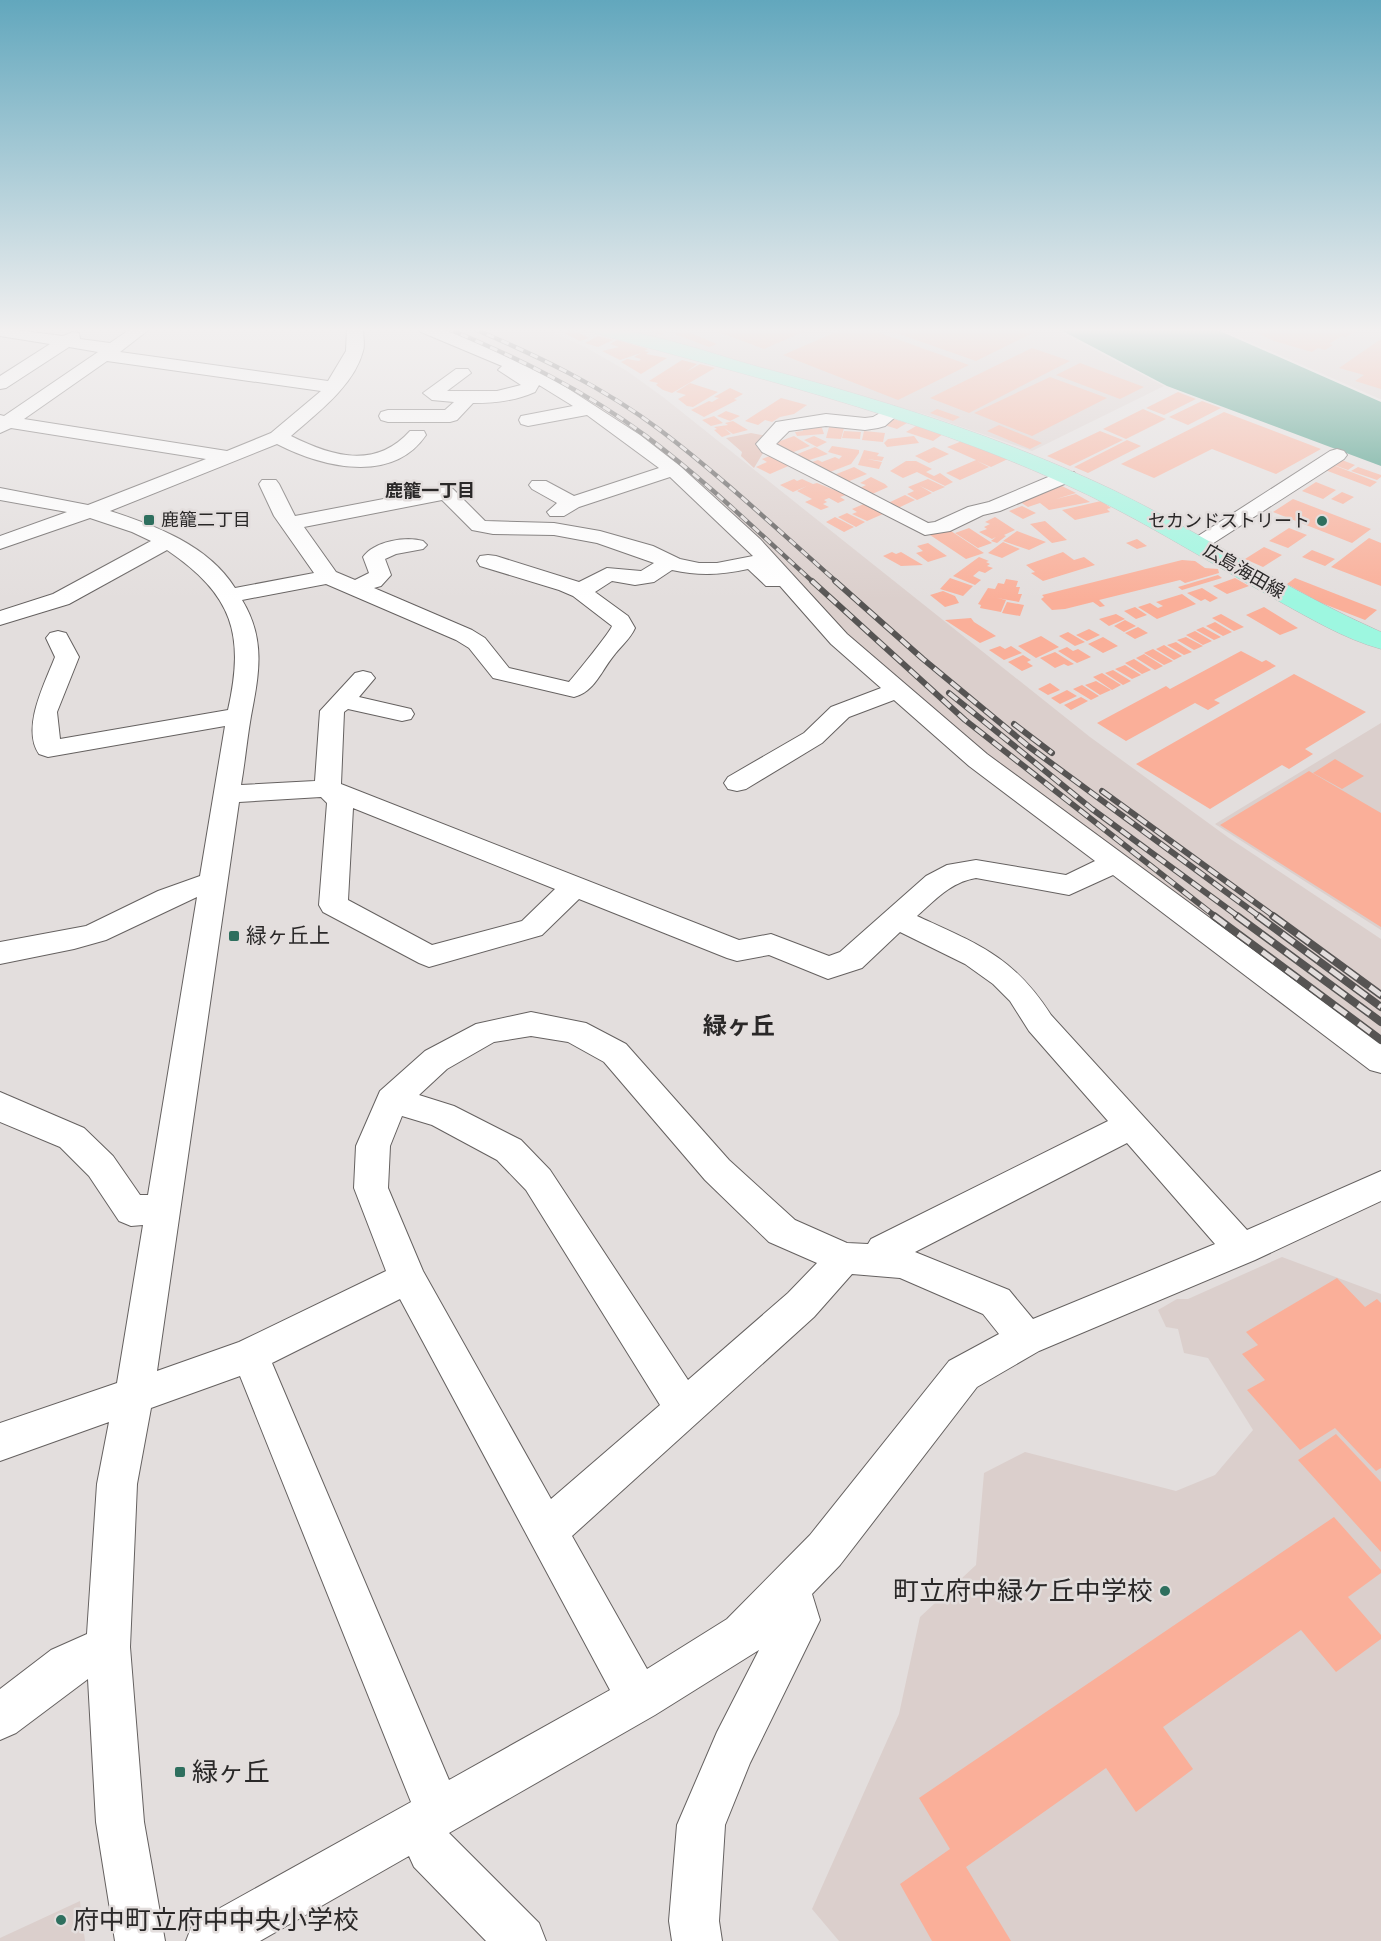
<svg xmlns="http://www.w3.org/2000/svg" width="1381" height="1941" font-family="'Libre Baskerville','Noto Sans JP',serif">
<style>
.built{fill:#dbcfcc}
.green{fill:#e0b2a5}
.water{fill:#39947c}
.building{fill:#faaf99}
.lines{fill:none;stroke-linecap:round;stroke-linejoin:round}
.minor-casing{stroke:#656160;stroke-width:2}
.major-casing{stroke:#bbbaba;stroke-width:1}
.minor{fill:#fff;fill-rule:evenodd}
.major{fill:#9df7e0;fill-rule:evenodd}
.rail-far2-casing{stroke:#565453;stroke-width:4.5}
.rail-far1-casing{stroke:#565453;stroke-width:6}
.rail-casing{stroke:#565453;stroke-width:8}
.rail-far2{stroke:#e3dedd;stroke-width:3;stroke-dasharray:8;stroke-linecap:butt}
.rail-far1{stroke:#e3dedd;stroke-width:4;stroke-dasharray:11;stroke-linecap:butt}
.rail{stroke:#e3dedd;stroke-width:5;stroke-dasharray:15;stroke-linecap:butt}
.poi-dot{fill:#2e6f5e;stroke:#e3dedd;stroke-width:2}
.labels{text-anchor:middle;stroke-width:5;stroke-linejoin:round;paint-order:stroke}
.far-neighbourhood-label{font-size:18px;font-weight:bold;fill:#2a2828;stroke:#e3dedd}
.far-poi-label{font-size:18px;fill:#2a2828;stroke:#e3dedd;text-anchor:start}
.far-street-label{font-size:18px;fill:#2a2828;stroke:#e3dedd}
.poi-label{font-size:21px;fill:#2a2828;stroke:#e3dedd;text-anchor:start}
.quarter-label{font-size:24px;font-weight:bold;fill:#2a2828;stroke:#e3dedd}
.near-poi-label{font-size:26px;fill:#2a2828;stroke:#e3dedd;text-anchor:start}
</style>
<rect width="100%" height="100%" fill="#e3dedd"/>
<path class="built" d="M435,328H542L585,347L627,371L663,397L1090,737L1229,838L1381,939V1053L1001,772L851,642L649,443L630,428L558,384Z
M618,328H1052L1164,386L1032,451L927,415Z
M1218,328H1381V399H1380Z
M1381,723V930L1215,824Z
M1282,1257L1381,1294V1941H839L812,1909L899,1714L920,1617L976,1565L984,1473L1025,1452L1176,1491L1215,1475L1253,1430L1208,1358L1184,1353L1178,1329L1166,1327L1158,1310L1177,1299H1188Z
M80,1901L85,1941H0V1938Z"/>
<path class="green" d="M751,433L766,436L757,443L760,444L757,447L763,453L754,468L741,456L742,452L726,438Z"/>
<path class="water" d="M1057,328H1213L1381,402V466L1167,386Z"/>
<path class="building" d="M629,328H677L660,335L643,328L636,331Z
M708,328H812L764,349Z
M845,328H866L969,365L898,400L783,355Z
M882,328H1028L1037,331L976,361Z
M1247,328H1346L1356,331L1346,337L1342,336L1329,344L1333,345L1325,350L1318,348L1312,352L1274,341Z
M573,330L589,338L580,341L564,333Z
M683,330L717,344L709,347L675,334Z
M598,336L613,340L598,347L585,343Z
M1381,339V389L1355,381L1364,375L1339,368Z
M617,340L648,349L644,351L649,352L646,354L667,358L641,374L621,362L627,359L639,361L641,359L634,357L641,353L620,360L602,351L619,347L610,344Z
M1032,348L1070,361L969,413L930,398Z
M682,360L697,364L686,372L700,364L715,368L672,393L663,390L656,385L658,383L649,381Z
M1080,363L1144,387L1120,399L1056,375Z
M1050,377L1107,398L1032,436L974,413Z
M690,383L718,392L693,407L687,406L678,399L686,395L676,392Z
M730,388L743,394L734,399L737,400L704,417L691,410L709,401L712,402L719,398L714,397Z
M1178,392L1196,399L1164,415L1146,408Z
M781,398L807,405L794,414L780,417L772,422L765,420L758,425L745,421Z
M1202,401L1221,408L1188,425L1169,417Z
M937,409L960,417L953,421L930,413Z
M1143,409L1166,419L1126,439L1103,429Z
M726,411L740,416L730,421L717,416Z
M1224,412L1321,449L1276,474L1212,449L1154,478L1121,464Z
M714,416L723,423L711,426L702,420Z
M890,418L907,423L897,429L881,424Z
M733,421L748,430L733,434L724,428L731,434L722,437L714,430L717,429L714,427L728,425L725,423Z
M821,425L824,434L797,436L795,432L803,431L802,426Z
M999,425L1042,443L1030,449L987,431Z
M916,426L943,434L933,441L906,432Z
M829,427L844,428L841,439L826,438Z
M844,431L861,432L860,439L842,438Z
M864,431L885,433L883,442L862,440Z
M1100,431L1123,440L1070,466L1047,456Z
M794,436L810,446L788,454L775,447L779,446L775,443Z
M814,436L827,442L817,447L804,440Z
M914,436L919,443L887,447L884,443L888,439Z
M1127,440L1141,446L1088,473L1074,467Z
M962,441L1010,458L991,467L977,461L989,467L960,480L946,473L976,460L947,447Z
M832,446L859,450V453L851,464L830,472L809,463L818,460L822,462L835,457L839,459L842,456L828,452Z
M815,447L828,454L806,461L795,455Z
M934,447L949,454L929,463L915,456Z
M864,450L879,453L877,456L884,457L882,461L867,459L882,462L879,469L858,465Z
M772,455L793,464L770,474L756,467L767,462L762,459Z
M1342,460L1355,465L1348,470L1334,465Z
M906,461H916L932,469L926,472L934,476L940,473L953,482L945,486L917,472L903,478L890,471Z
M1333,465L1377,482L1370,487L1325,470Z
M854,467L867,474L847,482L834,475Z
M1358,467L1381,475V477L1377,480L1351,471Z
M871,477L885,484L888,487L870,495L858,489L866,485L860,483Z
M794,479L797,481L802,479L813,484L817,483L837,491L843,489L851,493L840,497L845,500L838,503L829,498L824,500L827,502L823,504L829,507L821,510L805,502L812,499L797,491L807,486L793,492L780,485Z
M928,479L945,487L933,492L920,486L932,493L917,500L907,494L914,491L908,487Z
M1316,482L1336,490L1323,499L1302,491Z
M1058,484L1076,493L1056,499L1076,494L1090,502L1049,510L1040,503L1028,507L1017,500Z
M1342,492L1354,497L1343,504L1331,499Z
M905,495L915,500L896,509L886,504Z
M1293,499L1371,529L1352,543L1273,512Z
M1101,501L1111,508L1107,509L1110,512L1075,520L1062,510Z
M866,503L884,511L880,513L883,514L867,521L852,514L857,512L852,509Z
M1022,506L1036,513L1023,519L1009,511Z
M847,513L865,522L856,527L838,517Z
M835,517L854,527L844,532L826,522Z
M995,517L1015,530L1004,535L1006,536L997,543L991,541L996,537L992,539L979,532L987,529L984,527L990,524L985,522Z
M1045,521L1067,540L1052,543L1030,524Z
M969,528L992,543L978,548L955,533Z
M1289,528L1307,535L1288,548L1269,541Z
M948,529L984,553L966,559L930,535Z
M1017,531L1046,542L1029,550L1003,541Z
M1369,538L1381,543V586L1331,567Z
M1137,539L1147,546L1137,549L1126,543Z
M1003,542L1020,549L1002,558L988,553Z
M928,543L947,556L928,562L916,553L923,551L917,546Z
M1264,547L1282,555L1263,567L1245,559Z
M1312,550L1335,559L1325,566L1302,557Z
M892,552L896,554L901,552L923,565L901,566L883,556Z
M1063,552L1074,560L1084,557L1095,565L1043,581L1031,573L1035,572L1026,565Z
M979,557L989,561L986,562L990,564L987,566L993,568L985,573L979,571L973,576L981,580L975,585L953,576Z
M1182,560L1195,561L1205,568L1218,569L1219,573L1185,583L1180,580L1099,600L1105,606L1100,607L1093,602L1065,609L1052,610L1041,599L1044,597L1042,595Z
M1218,575L1222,578L1182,590L1178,587Z
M950,578L973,586L963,596L940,589Z
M1235,578L1249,586L1227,594L1213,586Z
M1295,578L1377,610L1365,620L1319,602L1287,584Z
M1006,579L1018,581L1016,587H1020L1018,594H1022L1019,602L997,598L1006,600L1001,612L980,608L981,605L978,604L988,588L995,589L998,583L1004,584Z
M1202,588L1218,598L1210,602L1205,599L1201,601L1187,593Z
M943,591L955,596L959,603L945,607L930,595Z
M1182,594L1196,604L1157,619L1138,607L1150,603L1158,608L1163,606L1156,602Z
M1007,602L1024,605L1020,616L1002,613Z
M1135,607L1147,615L1136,619L1124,611Z
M1264,607L1298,628L1280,635L1246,615Z
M1116,614L1125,619L1109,626L1099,619Z
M1221,614L1244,627L1234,631L1212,618Z
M971,618L974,622L996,636L980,643L945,620Z
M1125,620L1136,626L1124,632L1114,626Z
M1215,622L1232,632L1223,636L1206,626Z
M1138,627L1148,633L1135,639L1125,633Z
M1203,627L1221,637L1214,640L1196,630Z
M1089,629L1100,635L1087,641L1076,635Z
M1195,631L1212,641L1203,645L1186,635Z
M1068,632L1085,642L1075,646L1059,636Z
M1041,636L1059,647L1036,658L1018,646Z
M1103,637L1118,646L1103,653L1088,644Z
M1186,637L1203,646L1194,650L1177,640Z
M1176,642L1192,652L1184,655L1167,645Z
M1164,645L1182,656L1174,660L1156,649Z
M1000,646L1005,649L1011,646L1022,653L1004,660L989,650Z
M1067,647L1073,651L1078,649L1091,657L1077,663L1058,651Z
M1153,649L1173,661L1164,665L1144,653Z
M1241,651L1262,662L1266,660L1276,666L1214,700L1220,703L1208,710L1195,703L1126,741L1097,723L1166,686L1170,689Z
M1055,652L1074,664L1068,666L1064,664L1055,668L1040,658Z
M1144,654L1163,666L1155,670L1136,658Z
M1023,655L1031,660L1027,662L1033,666L1022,671L1008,662Z
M1134,659L1151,670L1142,674L1125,663Z
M1125,665L1141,675L1132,679L1115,669Z
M1113,670L1131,681L1123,685L1105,673Z
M1102,673L1121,685L1112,690L1093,677Z
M1294,674L1366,712L1305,749L1313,754L1289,769L1282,765L1210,809L1136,764Z
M1096,681L1111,690L1100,695L1085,685Z
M1050,683L1060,690L1048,695L1038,689Z
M1082,685L1099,696L1091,700L1073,689Z
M1067,690L1077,696L1060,704L1051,698Z
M1081,697L1088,701L1071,710L1064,705Z
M1335,759L1364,776L1342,789L1313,773Z
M1309,771L1381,813V927L1220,825Z
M1337,1278L1365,1307L1377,1299L1381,1303V1468L1376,1471L1335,1428L1300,1450L1247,1390L1265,1380L1242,1354L1258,1345L1246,1332Z
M1336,1434L1381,1482V1552L1298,1460Z
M1334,1517L1381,1570V1573L1348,1597L1381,1635V1639L1336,1672L1301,1630L1163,1727L1193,1769L1136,1812L1106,1768L966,1867L1011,1941H932L900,1884L950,1849L919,1798Z"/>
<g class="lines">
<g class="minor-casing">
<path id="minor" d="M0,328L63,336L73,332L79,333L80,339L110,343L132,328H151L120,352L328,381L346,351L347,328H363C363,335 365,345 363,351C354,386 316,414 291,436C331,456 375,470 410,431H424L426,435C392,485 322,467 277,444L110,511C156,526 208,545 235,588L314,573L274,516L259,484L262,480H276L279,484L295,516L446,487L453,489L485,521L554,523L600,531L653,546L680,559L699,563H717L753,556L670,477L579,507L564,516H550L547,512L557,503L532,489L529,485L532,481H546L574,496L659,468L587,415L528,426L521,424L519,420L521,416L573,406L539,385L535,392C515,401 495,403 473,403L457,420L450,422H388L381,420L379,416L381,412L388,410H445L454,402L432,400L423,393L456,369H468L471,373L447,391H497L521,385L498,370L502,366L421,332L419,328H442L484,344L544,373L640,435L680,466L760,539L847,634L987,754L1381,1044V1073L1370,1070L1113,875L1069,895L976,878C951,882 935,900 917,916C978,944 1013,956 1051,1015L1247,1230L1381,1171V1201L1255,1260L1039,1351L977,1387L840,1565L812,1594L820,1620L750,1763L725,1825L719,1921L722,1941H672L669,1921L677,1825L717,1732L759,1650L655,1715L449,1833L539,1923L546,1941H486L414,1867L409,1856L260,1941H186L193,1923L411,1802L240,1376L151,1408L137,1484L130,1647L144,1822L165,1941H115L96,1822L88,1679L16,1733L0,1740V1689L51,1650L87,1634L97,1484L109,1422L0,1461V1423L117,1383L143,1225L131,1226L119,1221L89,1176L60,1147L0,1122V1092L84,1128L113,1156L140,1195H148L197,897L106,940L74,949L0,964V942L86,926L158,891L200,876L225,726L48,757L39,754C21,728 45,683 55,657L46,638L50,633L58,631L66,633L79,657L57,712L60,739L228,710C245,634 233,595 167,550L69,604L0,625V611L53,594L151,541L132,532L90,518L0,549V536L67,512L0,500V488L88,505L206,459L11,428L0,433V415L4,416L98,352L69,347L6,388L0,389V376L50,344L0,336ZM107,361L321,391L271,433L227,451L24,419ZM442,500L472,530L493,534L554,535L597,543L654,563L641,571L607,568L579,582L496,556L488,555L480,556L477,561L480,566L559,590L573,596L612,626C611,631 576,674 569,682L509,668L485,638L472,630L374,588L381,586L391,575L385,559L396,554L423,549L427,545L423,541C406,536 374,541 363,557L369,573L355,580L336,572L304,527ZM748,569L766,586H780L831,644L881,688L831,707L804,733L728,777L724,783L728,789L737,791L746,789L822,743L849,717L894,700L969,766L1095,861L1066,875L976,860L947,865L926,876L840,952L829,956L771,934L739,940L341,784L344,712L348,709L402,721L411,719L414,714L411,709L359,697L375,678L371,673L363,671L355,673L320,711L315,781L241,785C245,762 247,739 251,716C259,674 266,639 242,600L326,584L456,640L469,648L493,678L574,697C595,692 602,669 615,654C622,645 630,639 635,628L628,616L595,592L612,581L635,585L654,582L672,570C699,576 720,575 748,569ZM321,797L327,803L319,905L323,912L419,963L429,967L542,935L579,899L727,958L737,961L769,955L828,979L862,968L900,932L965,964L993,984L1010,1001L1029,1031L1108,1121L871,1239L868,1244L847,1243L795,1220L729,1160L626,1044L586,1023L531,1012L476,1024L425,1051L380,1091L356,1146L354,1188L386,1271L239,1342L157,1371L239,802ZM353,808L555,889L522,921L432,945L348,900ZM531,1036L568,1042L604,1062L705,1180L769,1242L817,1263L788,1293L688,1380L550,1170L521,1140L454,1106L419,1095L447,1069L494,1042ZM402,1116L432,1125L497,1160L526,1190L660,1405L551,1499L423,1271L388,1188L390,1146ZM1127,1143L1215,1244L1033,1319L1009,1290L915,1252ZM852,1274L900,1278L983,1314L999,1334L949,1361L810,1535L727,1619L647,1669L572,1536L814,1317ZM400,1299L610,1690L449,1780L272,1363Z
M892,406L898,408L901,412L885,426L878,428L865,430L826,426L789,431L776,444L928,523L935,522L968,507L989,502L1060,472H1074L1077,476L1074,480L1000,511L983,515L950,531L925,535L762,452L756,444L776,422L826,414L865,418L873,417Z
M1337,449L1344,451L1347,455L1344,459L1212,544L1196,549L1189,547L1185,543L1189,539L1198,536L1330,451Z"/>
</g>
<g class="major-casing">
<path id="major" d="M588,328C644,328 705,352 759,367C880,399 1000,436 1113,490C1204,534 1288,591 1381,632V649C1344,639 1308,617 1275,599C1203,559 1135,515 1060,482C910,414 749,376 591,332Z"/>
</g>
<use href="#minor" class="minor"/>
<use href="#major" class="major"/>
<g class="rail-far2-casing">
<path id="rail-far2" d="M446,328C516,357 584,390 646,436C705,480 759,533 813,582
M472,328C538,356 603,387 660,430C722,477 779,531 837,582"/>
</g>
<g class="rail-far1-casing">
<path id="rail-far1" d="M812,581L965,720L1216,917
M835,581L923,659L1028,746L1260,917
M949,693L1092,809L1239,917
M1014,724L1052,753
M1102,791L1275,917"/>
</g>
<g class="rail-casing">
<path id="rail" d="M1214,916L1381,1040
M1237,916L1381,1022
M1258,916L1381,1007
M1273,916L1381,995"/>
</g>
<use href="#rail-far2" class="rail-far2"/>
<use href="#rail-far1" class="rail-far1"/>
<use href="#rail" class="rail"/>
</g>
<linearGradient id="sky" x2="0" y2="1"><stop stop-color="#62a7bd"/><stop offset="0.55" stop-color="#f2f0f0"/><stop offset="1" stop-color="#f2f0f0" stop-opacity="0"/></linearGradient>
<rect width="1381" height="600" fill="url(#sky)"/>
<g class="poi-dot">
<rect x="143" y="514" width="12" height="12" rx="3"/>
<circle cx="1322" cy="521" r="6"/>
<rect x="228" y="930" width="12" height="12" rx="3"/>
<circle cx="1165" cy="1591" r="6"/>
<rect x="174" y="1766" width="12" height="12" rx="3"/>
<circle cx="61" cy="1920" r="6"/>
</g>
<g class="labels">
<g class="far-neighbourhood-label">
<text x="430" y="497">鹿籠一丁目</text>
</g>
<g class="far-poi-label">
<text x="161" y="526">鹿籠二丁目</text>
<text x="1310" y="527" text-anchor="end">セカンドストリート</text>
</g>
<g class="far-street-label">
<text transform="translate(1244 571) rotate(30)" y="6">広島海田線</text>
</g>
<g class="poi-label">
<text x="246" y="943">緑ヶ丘上</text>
</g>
<g class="quarter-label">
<text x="739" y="1034">緑ヶ丘</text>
</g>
<g class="near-poi-label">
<text x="1153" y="1600" text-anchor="end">町立府中緑ケ丘中学校</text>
<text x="192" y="1781">緑ヶ丘</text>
<text x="73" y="1929">府中町立府中中央小学校</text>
</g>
</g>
</svg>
